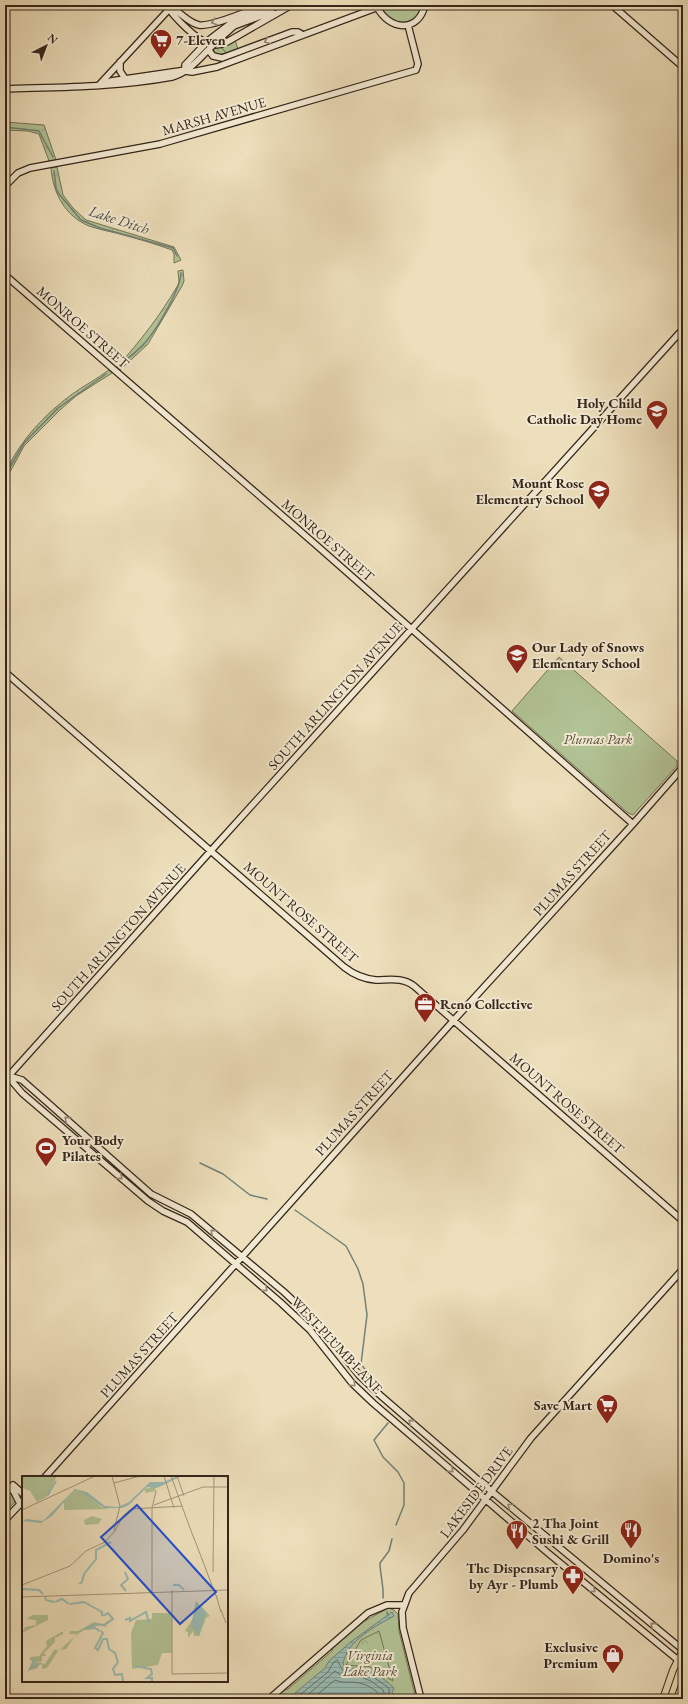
<svg xmlns="http://www.w3.org/2000/svg" width="688" height="1704" font-family="'EB Garamond',serif">
<style>
.green{fill:#b2c395;stroke:#747458}
.forest{fill:url(#forest-crowns);stroke:#747458}
.water{fill:url(#water-rules);stroke:#728076}
.lines{fill:none;stroke-linecap:round;stroke-linejoin:round}
.shore{stroke:#687167;stroke-width:1}
.stream{stroke:#728076;stroke-width:1.5}
.secondary-casing{stroke:#35261a;stroke-width:8}
.primary-casing{stroke:#35261a;stroke-width:8}
.secondary{stroke:#f3ead3;stroke-width:5.5}
.primary{stroke:#eddfbb;stroke-width:6}
.secondary-bridge-casing{stroke:#35261a;stroke-width:8;stroke-linecap:butt}
.secondary-bridge{stroke:#f3ead3;stroke-width:5.5}
.oneway{stroke:#948876}
.labels{text-anchor:middle;stroke-width:4;stroke-linejoin:round;paint-order:stroke}
.poi-label{font-size:14px;font-weight:bold;fill:#35261a;stroke:#f3ead3;text-anchor:start}
.street-label{font-size:14px;fill:#35261a;stroke:#f3ead3}
.park-label{font-size:14px;font-style:italic;fill:#544d39;stroke:#f3ead3}
.water-label{font-size:15px;font-style:italic;fill:#4e4c40;stroke:#f3ead3}
.inset-river{fill:none;stroke:#9abcb4;stroke-width:2}
.inset-road{fill:none;stroke:#a3957b;stroke-width:1}
.view{fill:#1d4ed8;fill-opacity:0.15;stroke:#1d4ed8;stroke-width:2}
.inset-edge{fill:none;stroke:#35261a;stroke-width:2}
</style>
<defs>
<pattern id="forest-crowns" width="20" height="18" patternUnits="userSpaceOnUse"><rect width="20" height="18" fill="#b2c395"/><path d="M2 6a3 3 0 1 1 6 0M12 15a3 3 0 1 1 6 0" fill="none" stroke="#9aa780"/></pattern>
<pattern id="water-rules" width="6" height="5" patternUnits="userSpaceOnUse"><rect width="6" height="5" fill="#9abcb4"/><path d="M0 2.5h6" fill="none" stroke="#85a19a"/></pattern>
</defs>
<rect width="100%" height="100%" fill="#eddfbb"/>
<filter id="stains"><feTurbulence type="fractalNoise" baseFrequency=".005" numOctaves="4"/><feColorMatrix values="0 0 0 0 .2 0 0 0 0 .09 0 0 0 0 .02 0 0 0 .5 -.17"/></filter>
<radialGradient id="worn" r=".72"><stop offset=".6" stop-color="#630" stop-opacity="0"/><stop offset="1" stop-color="#630" stop-opacity=".3"/></radialGradient>
<path class="green" d="M381,5H422V6C413,29 388,27 381,5Z
M235,40L238,49L226,53L222,48Z
M559,657L677,761V766L633,815L628,813L512,711Z
M5,1486L18,1498L5,1513Z
M388,1608L394,1610L398,1614L399,1631L416,1699H273L284,1690L288,1689L332,1651L333,1646L363,1622Z"/>
<path class="forest" d="M214,47L222,48L226,53L217,55L214,52Z
M5,122L44,125L56,160L49,161L39,134L28,131L5,130Z
M57,167L63,195L73,208L86,220L174,247L181,260L174,263V254L172,250C153,243 135,238 116,233C107,231 98,229 89,226C65,216 53,193 51,168Z
M183,270L184,281L182,286L148,344L120,370L117,367C142,339 159,317 178,285L179,281L178,271Z
M109,370L112,373L76,396L61,409L24,446L10,472L7,469C21,440 45,414 71,395C83,386 97,379 109,370Z
M379,1631L393,1681L370,1667L346,1665L361,1640Z"/>
<path class="water" d="M392,1612L394,1616C376,1626 347,1640 343,1664L345,1668C368,1668 377,1672 394,1688L392,1692L397,1699H288L325,1668L329,1661L352,1641Z"/>
<g class="lines">
<path class="shore" d="M295,1699L328,1672L333,1663L337,1660L343,1671H358L369,1674L389,1688V1694L392,1699
M303,1699L335,1671L342,1676L361,1677L371,1681L383,1690L386,1699
M312,1699L335,1680C344,1684 351,1681 359,1683C366,1684 372,1688 377,1692L379,1699"/>
<path class="stream" d="M5,127L39,131L53,157
M54,171L56,188L59,194L81,220L100,228L173,248L177,256
M121,364C130,356 141,349 148,339C158,327 181,288 181,273
M10,467L24,443L58,408L106,374
M200,1163L223,1174L250,1195L267,1199
M295,1210L346,1246L358,1269L363,1284L367,1315L361,1364L369,1375L380,1384
M388,1423L374,1440L383,1457L398,1472L404,1483V1505L396,1525
M383,1598C384,1585 380,1575 380,1563L389,1551L392,1539
M387,1612L388,1615"/>
<g class="secondary-casing">
<path id="secondary" d="M164,5C168,8 173,9 178,12C185,17 190,23 199,25C213,27 249,10 264,5
M612,5L683,67
M377,7C389,30 418,34 425,5
M169,9C176,19 197,40 209,44C215,46 221,45 227,42L288,7
M209,40L235,20L277,5
M216,42L234,26L272,12
M210,48V52L213,56L222,58L292,32H298L303,35
M120,62V71L126,80
M185,71L192,72L217,67L384,5
M185,71V65L204,45
M102,84L111,81L186,70
M99,85L173,5
M5,89C61,87 117,87 172,77C188,73 199,59 210,48
M5,186L18,173L30,168L160,144L416,70L418,64L408,25
M5,275L315,544L633,824
M5,672L344,967C353,974 364,979 376,980C390,980 402,977 414,986L683,1221
M5,1073L22,1093L148,1201L163,1211L187,1222L280,1302L310,1330L352,1383L373,1403L548,1553L678,1660
M9,1076L22,1080L151,1194L191,1214L284,1292L317,1323L359,1375L380,1395L484,1485L683,1650
M5,1080L217,844L683,329
M45,1477L454,1020L633,824L683,767
M5,1482L14,1492L20,1504
M13,1485L23,1494
M5,1520L23,1501
M269,1699L368,1613L387,1605H404
M421,1699L403,1628L402,1612L409,1593L463,1530L531,1438L683,1269"/>
</g>
<g class="primary-casing">
<path id="primary" d="M663,1699L673,1670L683,1650
M677,1699L683,1682"/>
</g>
<use href="#secondary" class="secondary"/>
<use href="#primary" class="primary"/>
<g class="secondary-bridge-casing">
<path id="secondary-bridge" d="M204,45L209,40
M210,48L216,42"/>
</g>
<use href="#secondary-bridge" class="secondary-bridge"/>
</g>
<defs><path id="oneway-chevron" d="M-2-3.5L2.5 0L-2 3.5" fill="none" stroke-width="1.6" stroke-linecap="round" stroke-linejoin="round"/></defs>
<g class="oneway">
<use href="#oneway-chevron" transform="translate(214 22) rotate(163)"/>
<use href="#oneway-chevron" transform="translate(267 41) rotate(159)"/>
<use href="#oneway-chevron" transform="translate(67 1119) rotate(-139)"/>
<use href="#oneway-chevron" transform="translate(120 1177) rotate(41)"/>
<use href="#oneway-chevron" transform="translate(213 1232) rotate(-140)"/>
<use href="#oneway-chevron" transform="translate(265 1289) rotate(41)"/>
<use href="#oneway-chevron" transform="translate(353 1384) rotate(46)"/>
<use href="#oneway-chevron" transform="translate(411 1422) rotate(-139)"/>
<use href="#oneway-chevron" transform="translate(451 1470) rotate(41)"/>
<use href="#oneway-chevron" transform="translate(510 1506) rotate(-141)"/>
<use href="#oneway-chevron" transform="translate(593 1590) rotate(39)"/>
<use href="#oneway-chevron" transform="translate(653 1625) rotate(-140)"/>
</g>
<defs>
<g id="supermarket-pin" transform="scale(1.15)"><path d="M0 17L-7.5 6A9.5 9.5 0 1 1 7.5 6Z" fill="#8f2418" stroke="#f3ead3"/><path d="M-6-5.5h2.5l.6 2H6L4.5 2H-2.5L-4.4-4H-6ZM-1.5 3.2a1.3 1.3 0 1 0 .1 0ZM3 3.2a1.3 1.3 0 1 0 .1 0Z" fill="#fff"/></g>
<g id="school-pin" transform="scale(1.15)"><path d="M0 17L-7.5 6A9.5 9.5 0 1 1 7.5 6Z" fill="#8f2418" stroke="#f3ead3"/><path d="M0-5L7-2L0 1L-7-2ZM-4 1L0 2.5L4 1V4Q0 6-4 4Z" fill="#fff"/></g>
<g id="office-pin" transform="scale(1.15)"><path d="M0 17L-7.5 6A9.5 9.5 0 1 1 7.5 6Z" fill="#8f2418" stroke="#f3ead3"/><path d="M-6-3h4V-5.5h4V-3h4V5H-6ZM-1-4.5V-3h2v-1.5ZM-6 0V1H6V0Z" fill="#fff"/></g>
<g id="stadium-pin" transform="scale(1.15)"><path d="M0 17L-7.5 6A9.5 9.5 0 1 1 7.5 6Z" fill="#8f2418" stroke="#f3ead3"/><path d="M0-5a6.5 5 0 1 0 0 10a6.5 5 0 1 0 0-10ZM-3.5-1.8h7v3.6h-7Z" fill="#fff"/></g>
<g id="restaurant-pin" transform="scale(1.15)"><path d="M0 17L-7.5 6A9.5 9.5 0 1 1 7.5 6Z" fill="#8f2418" stroke="#f3ead3"/><path d="M-5-6h1v4h1v-4h1v4h1v-4h1v5L-1.5 .5V6h-2V.5L-5-1ZM5-6V6H3V1.5H1.5Q1.5-4 5-6Z" fill="#fff"/></g>
<g id="pharmacy-pin" transform="scale(1.15)"><path d="M0 17L-7.5 6A9.5 9.5 0 1 1 7.5 6Z" fill="#8f2418" stroke="#f3ead3"/><path d="M-2-6h4v4h4v4h-4v4h-4v-4h-4v-4h4Z" fill="#fff"/></g>
<g id="shop-pin" transform="scale(1.15)"><path d="M0 17L-7.5 6A9.5 9.5 0 1 1 7.5 6Z" fill="#8f2418" stroke="#f3ead3"/><path d="M-5-2.5h2.3a2.7 3.5 0 0 1 5.4 0H5L5.5 6h-11ZM-1.5-2.5h3a1.5 2.3 0 0 0-3 0Z" fill="#fff"/></g>
</defs>
<g fill-rule="evenodd">
<use href="#supermarket-pin" x="161" y="40"/>
<use href="#school-pin" x="657" y="411"/>
<use href="#school-pin" x="599" y="491"/>
<use href="#school-pin" x="517" y="655"/>
<use href="#office-pin" x="425" y="1004"/>
<use href="#stadium-pin" x="46" y="1148"/>
<use href="#supermarket-pin" x="607" y="1405"/>
<use href="#restaurant-pin" x="631" y="1530"/>
<use href="#restaurant-pin" x="517" y="1531"/>
<use href="#pharmacy-pin" x="573" y="1576"/>
<use href="#shop-pin" x="613" y="1655"/>
</g>
<g class="labels">
<g class="poi-label">
<text x="176" y="45">7-Eleven</text>
<text x="642" y="408" text-anchor="end">Holy Child<tspan x="642" dy="16">Catholic Day Home</tspan></text>
<text x="584" y="488" text-anchor="end">Mount Rose<tspan x="584" dy="16">Elementary School</tspan></text>
<text x="532" y="652">Our Lady of Snows<tspan x="532" dy="16">Elementary School</tspan></text>
<text x="440" y="1009">Reno Collective</text>
<text x="62" y="1145">Your Body<tspan x="62" dy="16">Pilates</tspan></text>
<text x="592" y="1410" text-anchor="end">Save Mart</text>
<text x="532" y="1528">2 Tha Joint<tspan x="532" dy="16">Sushi &amp; Grill</tspan></text>
<text x="631" y="1563" text-anchor="middle">Domino's</text>
<text x="558" y="1573" text-anchor="end">The Dispensary<tspan x="558" dy="16">by Ayr - Plumb</tspan></text>
<text x="598" y="1652" text-anchor="end">Exclusive<tspan x="598" dy="16">Premium</tspan></text>
</g>
<g class="street-label">
<text transform="translate(214 116) rotate(-16)" y="5">MARSH AVENUE</text>
<text transform="translate(83 327) rotate(41)" y="5">MONROE STREET</text>
<text transform="translate(328 540) rotate(41)" y="5">MONROE STREET</text>
<text transform="translate(335 696) rotate(-48)" y="5">SOUTH ARLINGTON AVENUE</text>
<text transform="translate(572 873) rotate(-48)" y="5">PLUMAS STREET</text>
<text transform="translate(301 912) rotate(41)" y="5">MOUNT ROSE STREET</text>
<text transform="translate(118 937) rotate(-48)" y="5">SOUTH ARLINGTON AVENUE</text>
<text transform="translate(567 1103) rotate(41)" y="5">MOUNT ROSE STREET</text>
<text transform="translate(354 1113) rotate(-48)" y="5">PLUMAS STREET</text>
<text transform="translate(337 1345) rotate(47)" y="5">WEST PLUMB LANE</text>
<text transform="translate(139 1355) rotate(-48)" y="5">PLUMAS STREET</text>
<text transform="translate(476 1492) rotate(-53)" y="5">LAKESIDE DRIVE</text>
</g>
<g class="park-label">
<text x="598" y="744">Plumas Park</text>
<text x="370" y="1660">Virginia<tspan x="370" dy="16">Lake Park</tspan></text>
</g>
<g class="water-label">
<text transform="translate(119 220) rotate(18)" y="5">Lake Ditch</text>
</g>
</g>
<g transform="translate(22 1476)">
<rect width="206" height="206" fill="#eddfbb"/>
<path d="M129,7H138L142,8L133,12L134,15L124,17L122,13L131,11L127,10ZM57,14L81,32L88,33L42,34V26L50,17ZM70,40L80,43L76,48L63,49L62,44ZM174,125L188,140L184,142L177,160H172L171,155L166,162V156L163,155L171,142ZM130,137H150V177H140L136,189L110,193L109,157L114,144L130,143ZM10,139H26V144L0,157L3,151L14,149V144L5,143ZM87,144H91L83,150L86,152L78,149L62,154L52,161L44,173L38,174L55,158H47L48,155H56L72,146L81,149ZM41,155V158L33,162V166L22,177L24,180H20V185L16,186V192L8,194L12,184L8,181L17,180L25,170L24,165ZM38,172L34,174L36,175L25,192L20,193V187L23,188L32,174Z" fill="#b2c395"/>
<path d="M0,0H35L24,21L15,26L8,15L1,12Z" fill="#b2c395"/>
<path d="M155,0H160L135,12L125,11L107,29L100,32H82L56,14L50,17L30,40L19,47L0,45L5,43L21,45L53,13L65,16L83,30L96,31L107,26L128,6H142ZM174,125V130L178,129L184,136L177,160L169,150Z" fill="#9abcb4"/>
<path class="inset-river" d="M25,20L34,5M103,96L106,103L99,109L104,115M57,108L60,106L62,98L74,83V74L89,66M151,109H157L162,114M0,113L17,114L21,118M23,120L24,124L32,126M33,126L40,123L47,128M48,128L62,126L80,136V140M103,144L108,142V145L124,136L127,147M78,155L73,152L63,153L73,148L82,149L91,143L86,137L81,140M79,155L81,157L73,172L76,174L81,163H85L87,173L93,177L96,186L91,193L93,199L100,198L101,206M8,183L12,184L8,193L19,187M113,190L129,193L130,198L125,202H130V206"/>
<path class="inset-road" d="M90,0L98,30L92,54M142,0L152,32M149,0L172,63M155,0L162,20M192,0L206,1M92,7L118,0M132,29L181,11H206M0,34L73,0M92,56L102,39L109,33L160,30M172,62L194,120M191,96L192,0M0,109L48,90L64,75L83,66L93,55M150,114V198L206,197M130,116V32L134,15M194,119L199,136M0,121L206,114M199,134L204,147"/>
<path class="view" d="M115,29L194,116L158,148L79,61Z"/>
<rect width="206" height="206" class="inset-edge"/>
</g>
<rect width="688" height="1704" fill="none" stroke="#eddfbb" stroke-width="20"/>
<rect x="6" y="6" width="676" height="1692" fill="none" stroke="#35261a" stroke-width="2"/>
<rect x="10" y="10" width="668" height="1684" fill="none" stroke="#35261a"/>
<g transform="translate(46 46) rotate(42)" stroke="#f3ead3" stroke-width="3" paint-order="stroke">
<path d="M0-3L7 15L0 10L-7 15Z" fill="#35261a"/>
<text y="-6" font-size="11" font-weight="bold" text-anchor="middle" fill="#35261a">N</text>
</g>
<rect width="100%" height="100%" filter="url(#stains)"/>
<rect width="100%" height="100%" fill="url(#worn)"/>
</svg>
